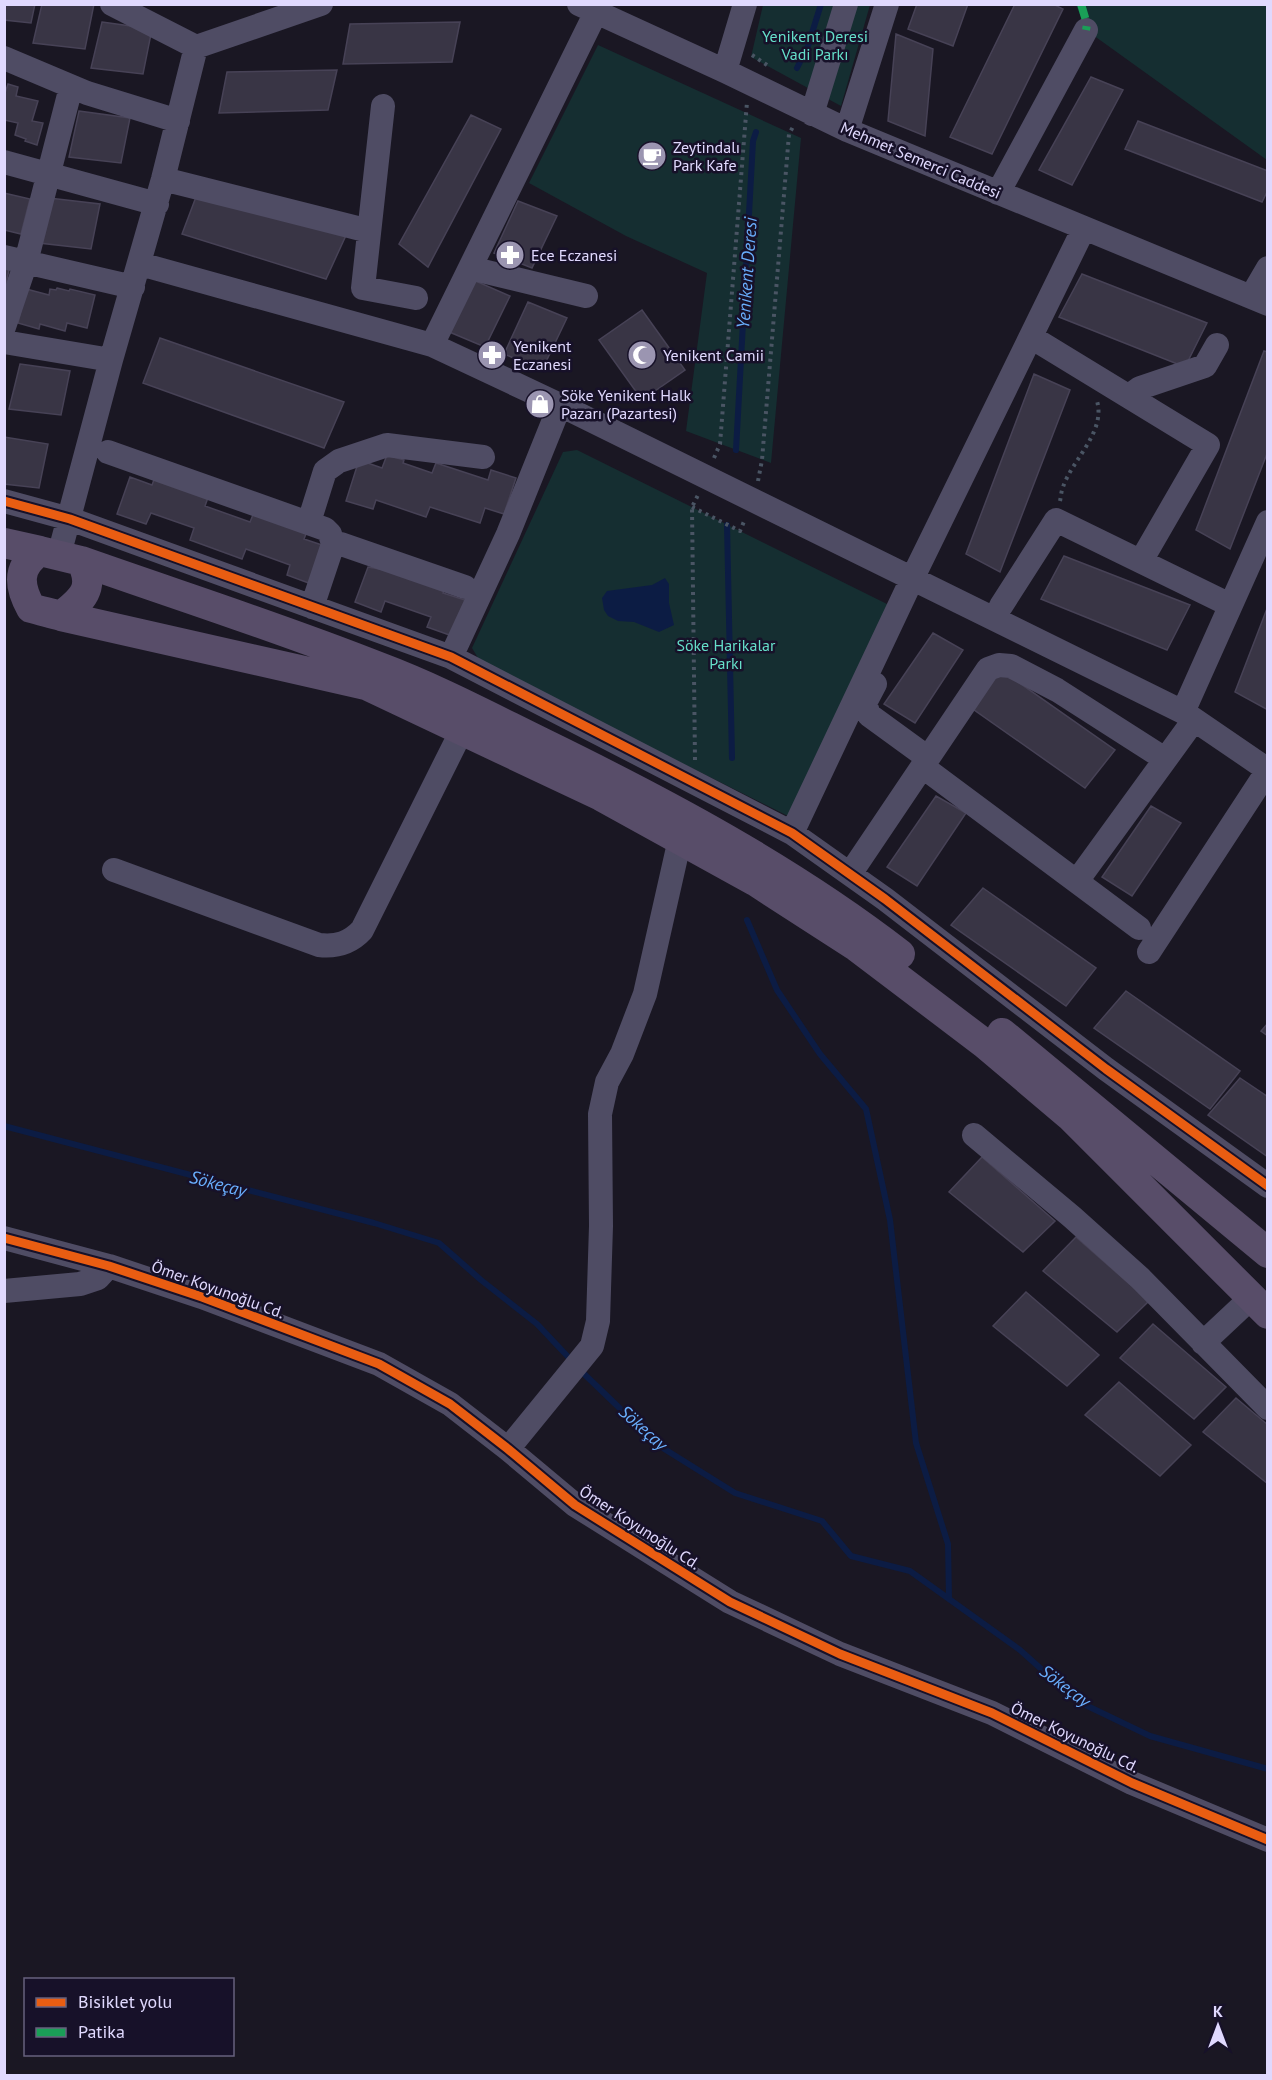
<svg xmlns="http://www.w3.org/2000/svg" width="1272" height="2080" font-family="'PT Sans',sans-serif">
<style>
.green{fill:#152e31}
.water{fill:#0c1c44}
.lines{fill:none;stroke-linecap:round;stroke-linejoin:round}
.stream{stroke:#0c1c44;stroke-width:6}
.building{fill:#393545;stroke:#474256;stroke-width:1.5}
.path{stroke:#4a5564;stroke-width:4;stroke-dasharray:3 4.5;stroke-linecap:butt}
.minor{stroke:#4f4c64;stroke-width:24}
.major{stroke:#584d69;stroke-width:30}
.quiet{stroke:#1a9f57;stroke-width:8;stroke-dasharray:15 8;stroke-linecap:butt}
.cycleway-casing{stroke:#171129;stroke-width:13}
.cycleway{stroke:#e95d12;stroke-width:9}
.labels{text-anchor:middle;stroke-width:5;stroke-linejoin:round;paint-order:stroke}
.park-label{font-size:16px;fill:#65dfc9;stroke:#171129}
.poi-label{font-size:16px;fill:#e0d9fe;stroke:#171129;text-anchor:start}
.street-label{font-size:16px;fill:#e0d9fe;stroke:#171129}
.water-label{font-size:18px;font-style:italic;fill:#69aefd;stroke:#171129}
</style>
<rect width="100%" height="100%" fill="#1a1723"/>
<path class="green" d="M763,5H870L841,106L751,57Z
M1076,5H1267V160L1086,30Z
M598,45L801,138L771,463L686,431L707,273L626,236L529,183Z
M577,450L891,606L788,816L481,663L472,648L563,452Z"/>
<path class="water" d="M665,578L669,584V603L674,625L659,632L634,622L618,621L608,616L604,610L602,598L607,591L652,585Z"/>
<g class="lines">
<path class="stream" d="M797,68L808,46L821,4
M736,450L753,141L756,132
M727,525L732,758
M747,920L777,990L820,1054L866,1109L890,1220L916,1443L948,1544L949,1598
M4,1126L374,1223L439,1243L481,1280L537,1324L573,1362
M580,1370L658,1445L735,1493L822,1521L851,1556L910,1571L1020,1650L1077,1701L1150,1736L1268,1769"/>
</g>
<path class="building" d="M4,4H35L31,23L4,20Z
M42,4H94L85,49L33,43Z
M917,4H968L953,46L908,29Z
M1015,4H1053L1063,9L992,154L950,137Z
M102,22L152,29L143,74L91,68Z
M460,22L452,62L343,64L350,24Z
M896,34L933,49L925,136L888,121Z
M337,70L328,110L219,113L227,72Z
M1091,77L1123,90L1072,185L1039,170Z
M8,84L18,87L16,96L38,101L32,121L43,123L37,145L25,141L26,139L15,135L18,123L4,120V96Z
M79,111L130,118L121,163L69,157Z
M471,115L501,129L428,267L399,244Z
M1138,121L1268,171V190L1262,202L1125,149Z
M640 157a12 12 0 1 1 24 0a12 12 0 1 1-24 0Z
M199,189L348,231L326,279L182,234Z
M4,193L30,199L21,234L4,230Z
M49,198L100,204L91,249L39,243Z
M518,201L557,216L532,268L494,253Z
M4,269L9,270L4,292Z
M1082,274L1207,323L1185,367L1059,317Z
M471,279L510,296L485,347L447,331Z
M57,288L69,291L70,289L95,295L87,328L67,323L65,331L40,324L39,329L18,323L26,289L49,295L50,289L56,290Z
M528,302L567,318L542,370L504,354Z
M642,310L685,370L642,400L599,340Z
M160,338L344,402L324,448L143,383Z
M1264,351L1268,352V451L1230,549L1196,530Z
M20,364L70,371L61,415L9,409Z
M1034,374L1070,390L1000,572L966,554Z
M4,437L48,444L39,488L4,484Z
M387,455L404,460L403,463L432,473L436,463L488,480L491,470L516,478L504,514L485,508L480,523L430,507L426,517L376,500L373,509L346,501L359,460L382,468Z
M157,472L210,492L205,506L250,522L255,510L308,529L304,539L328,547L314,585L287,575L290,565L246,549L242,559L190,540L194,528L151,513L146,524L117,514L130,477L152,485Z
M1064,556L1190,605L1167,650L1041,599Z
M368,567L447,581L443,593L468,601L455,637L427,627L431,617L385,601L381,612L355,602Z
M1268,606V710L1235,692Z
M933,633L963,650L915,723L884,704Z
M1001,670L1115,750L1085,788L970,707Z
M936,796L966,813L917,886L887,867Z
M1151,806L1181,823L1132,896L1102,877Z
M983,888L1096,968L1066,1006L951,925Z
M1126,991L1240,1071L1210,1109L1094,1028Z
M1268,1023V1036L1261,1031Z
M1240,1078L1268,1097V1157L1208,1115Z
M982,1157L1055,1221L1023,1252L949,1192Z
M1076,1237L1149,1301L1117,1332L1043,1271Z
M1026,1292L1099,1355L1067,1386L993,1326Z
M1153,1324L1226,1387L1194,1419L1120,1358Z
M1119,1382L1191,1445L1160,1476L1085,1415Z
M1236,1398L1268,1425V1484L1203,1432Z"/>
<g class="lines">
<path class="path" d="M752,55L770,67
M714,458L720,444L747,102
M758,481L762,460L789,134L794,125
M1060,501C1061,497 1061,492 1063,487C1072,460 1106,432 1097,401
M692,507L740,531L745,519
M695,760L692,507L698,495"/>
<path class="minor" d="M112,4L196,47L321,4
M579,4L725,71L847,130L1268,304
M4,58L87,93L178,121
M725,71L745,4
M383,106L363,288L416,298
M812,114L846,4
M847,130L887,4
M4,162L157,204
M163,179L369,231
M998,193L1086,30
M4,257L133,287
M140,264L432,345L560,405L1183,712L1268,770
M470,268L586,296
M1251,297L1268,268
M4,327L26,262L71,87
M1031,337L1208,445L1141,561
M4,342L111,360
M432,345L596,12
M1129,396L1140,388L1205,366L1217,345
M108,452L325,529L330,534L333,544L312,607
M4,501L70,519L451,657L792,833L885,899L1106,1069L1268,1186
M309,522L325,471L339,461L387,445L483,457
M333,544H341L465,587
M59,555L111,360L163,179L196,47
M1001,606L1056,520L1230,605
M451,657L508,534L560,405
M875,684L865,703L869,715L928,758
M1183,712L1268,522
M923,767L1139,928
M792,833L913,577L1084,228
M114,870L319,945C337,947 350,943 362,930L462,730
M850,874L988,669L999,665L1011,666L1057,690L1165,759
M1077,881L1194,720
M1149,952L1268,770
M974,1135L1072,1217L1140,1278L1268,1408
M4,1238L109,1266L202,1297L379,1364L450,1404L508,1449L575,1505L730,1602L840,1654L992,1713L1132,1783L1268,1840
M4,1291L80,1284L98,1278L109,1266
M1203,1343L1251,1298
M508,1449L592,1346L598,1321L601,1226L600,1114L607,1082L622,1054L645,994L680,839"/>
<path class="major" d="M4,543L40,551
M81,561C180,596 281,628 379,667C435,688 488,716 541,742C666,803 790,869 900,954
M61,616C82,600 96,588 81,561L40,551C17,567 18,585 31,608C41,611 51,613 61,616L366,685L601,796L755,881L857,947L985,1044L1070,1116L1268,1314
M1002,1033L1268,1253"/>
<path class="quiet" d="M1081,4L1087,24L1086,30"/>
<g class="cycleway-casing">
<path id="cycleway" d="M4,501L70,519L451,657L792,833L885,899L1106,1069L1268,1186
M4,1238L109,1266L202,1297L379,1364L450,1404L508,1449L575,1505L730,1602L840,1654L992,1713L1132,1783L1268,1840"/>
</g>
<use href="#cycleway" class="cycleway"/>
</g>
<defs>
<g id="cafe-disc" transform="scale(1.5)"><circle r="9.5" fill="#9b95b1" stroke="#171129"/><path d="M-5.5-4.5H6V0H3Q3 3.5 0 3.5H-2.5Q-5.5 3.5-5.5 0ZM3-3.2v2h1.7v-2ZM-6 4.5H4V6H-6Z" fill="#fff"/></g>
<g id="pharmacy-disc" transform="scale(1.5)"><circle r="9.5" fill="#9b95b1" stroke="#171129"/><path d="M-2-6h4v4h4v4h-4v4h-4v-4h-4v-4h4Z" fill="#fff"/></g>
<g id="mosque-disc" transform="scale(1.5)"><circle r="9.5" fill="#9b95b1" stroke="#171129"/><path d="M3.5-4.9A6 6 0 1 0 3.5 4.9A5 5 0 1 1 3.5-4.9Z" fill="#fff"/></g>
<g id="shop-disc" transform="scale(1.5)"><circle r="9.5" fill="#9b95b1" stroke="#171129"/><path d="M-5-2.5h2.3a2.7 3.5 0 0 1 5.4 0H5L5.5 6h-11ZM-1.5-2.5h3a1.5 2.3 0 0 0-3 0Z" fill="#fff"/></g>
</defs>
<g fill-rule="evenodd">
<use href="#cafe-disc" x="652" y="156"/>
<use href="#pharmacy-disc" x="510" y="255"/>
<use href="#pharmacy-disc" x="492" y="355"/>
<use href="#mosque-disc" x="642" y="355"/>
<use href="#shop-disc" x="540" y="404"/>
</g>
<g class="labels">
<g class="park-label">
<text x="815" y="42">Yenikent Deresi<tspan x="815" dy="18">Vadi Parkı</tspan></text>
<text x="726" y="651">Söke Harikalar<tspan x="726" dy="18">Parkı</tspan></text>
</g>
<g class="poi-label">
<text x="673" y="153">Zeytindalı<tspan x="673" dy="18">Park Kafe</tspan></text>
<text x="531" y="261">Ece Eczanesi</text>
<text x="513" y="352">Yenikent<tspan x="513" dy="18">Eczanesi</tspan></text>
<text x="663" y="361">Yenikent Camii</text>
<text x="561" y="401">Söke Yenikent Halk<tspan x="561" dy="18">Pazarı (Pazartesi)</tspan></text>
</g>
<g class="street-label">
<text transform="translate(921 160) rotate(23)" y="6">Mehmet Semerci Caddesi</text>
<text transform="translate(218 1289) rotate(20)" y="6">Ömer Koyunoğlu Cd.</text>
<text transform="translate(640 1527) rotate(33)" y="6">Ömer Koyunoğlu Cd.</text>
<text transform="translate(1075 1737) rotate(26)" y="6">Ömer Koyunoğlu Cd.</text>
</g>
<g class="water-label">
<text transform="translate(747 273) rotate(-86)" y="6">Yenikent Deresi</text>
<text transform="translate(218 1184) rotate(15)" y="6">Sökeçay</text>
<text transform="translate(643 1428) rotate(42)" y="6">Sökeçay</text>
<text transform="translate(1065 1686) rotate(37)" y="6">Sökeçay</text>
</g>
</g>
<rect width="1272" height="2080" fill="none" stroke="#e0d9fe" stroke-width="12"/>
<rect x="24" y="1978" width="210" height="78" fill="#171129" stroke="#67617e" stroke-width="1.5"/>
<rect x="36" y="1998" width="30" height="9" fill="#e95d12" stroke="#67617e" stroke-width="1.5"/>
<text x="78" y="2008" font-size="18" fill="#e0d9fe">Bisiklet yolu</text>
<rect x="36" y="2028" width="30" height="9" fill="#1a9f57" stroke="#67617e" stroke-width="1.5"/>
<text x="78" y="2038" font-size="18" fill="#e0d9fe">Patika</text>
<g transform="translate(1218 2026)" stroke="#171129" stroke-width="4.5" paint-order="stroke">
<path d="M0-4.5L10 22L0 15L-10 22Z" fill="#e0d9fe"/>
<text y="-9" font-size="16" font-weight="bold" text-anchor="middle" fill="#e0d9fe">K</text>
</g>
</svg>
